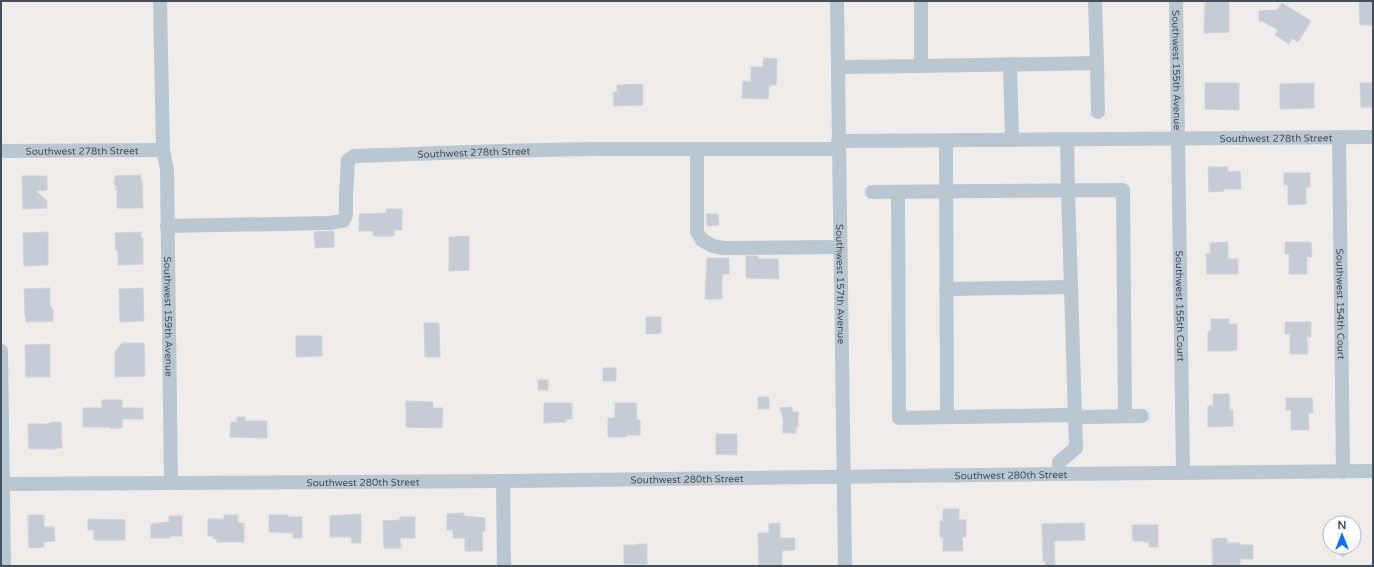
<svg xmlns="http://www.w3.org/2000/svg" width="1374" height="567" font-family="'Varela Round',sans-serif">
<style>
.building{fill:#c7cbd3;stroke:#cfd2d8}
.lines{fill:none;stroke-linecap:round;stroke-linejoin:round}
.minor{stroke:#bbc7d0;stroke-width:14}
.labels{text-anchor:middle;stroke-width:3;stroke-linejoin:round;paint-order:stroke}
.street-label{font-size:10px;fill:#43505b;stroke:#fff}
</style>
<rect width="100%" height="100%" fill="#efecec"/>
<path class="building" d="M1205,1H1229V32L1204,33Z
M1359,1L1373,2V25H1360Z
M1282,3L1311,21L1298,42L1292,38L1289,44L1275,35L1278,30L1262,21H1259V11L1277,10Z
M764,58L777,59L776,85H769L768,99L742,98L743,81L751,82V67H763Z
M1205,83H1239V110L1205,109Z
M1314,83V108L1280,109V84Z
M1360,83H1373L1372,107H1361Z
M643,84V105L614,106L613,92H617V85Z
M1208,167H1228V172L1240,171L1241,189H1224V191L1209,192Z
M1284,173H1310V187H1306V204L1288,205V185H1284Z
M141,175V181H142L143,208H117V190H116V186L114,184L115,176Z
M22,176H47V190L36,191L47,201V208L23,209Z
M386,209H402V230H394V236H373V231H359V214L386,213Z
M706,214H718L719,225L707,226Z
M334,231V247L315,248L314,232Z
M48,232V265L24,266L23,233Z
M141,232V238H143V264L118,265V251H116L115,233Z
M469,236V270L449,271V237Z
M1228,242V259H1238V274H1207L1206,254H1210V243Z
M1285,242H1311L1312,257H1307V274H1289V254H1285Z
M746,256H758V259H778L779,279L746,278Z
M707,258H729V274H722V299H705Z
M50,288V306H51L53,312V321L26,322V316H25L24,289Z
M143,288L144,321L120,322L119,289Z
M646,317H661V333L646,334Z
M1211,319H1229V324H1237V350H1233V351H1208V331H1211Z
M1285,322H1311V337H1307L1308,354H1290V334H1285Z
M424,323H439L440,357H425Z
M296,336H322V356L296,357Z
M122,343H144L145,376L115,377V352Z
M50,344V377H26L25,345Z
M603,368H616V381H603Z
M538,380H548V390H538Z
M1213,394H1229L1230,410H1233V426L1208,427V406H1213Z
M758,397H769V409H758Z
M1286,398H1312L1313,413H1308L1309,430H1291V410H1286Z
M102,400H122V408H143V419H122V428H110V427H83V408H102Z
M406,401L433,402V408H443L442,428L406,427Z
M544,403H572V419H566V422L544,423Z
M615,403H636L637,420H640V435H626V437H608V418H615Z
M792,407V412H798V427H796V433H783V419L780,408Z
M237,417H245V421H267V438L230,437L231,422H237Z
M53,422H61L62,448H56V449H29L28,424H46Z
M716,434H737V455L716,454Z
M943,509H959V520H966V537H962L963,551H943V537H940V521H943Z
M464,513V516L485,518V531H482L483,551H465V538H453V530H447V514Z
M361,514V543H352L351,537H330V516Z
M28,515H44V527H54L55,541L44,542V547L29,548Z
M224,515H238V523H244V542H217V539H213V536H208V519H224Z
M269,515H288V517H302V538H293V533L269,532Z
M169,516H182V536H170V538H151V524L169,522Z
M400,517H415V538H400L401,548H384L383,521L400,520Z
M88,519L125,520V540H94V530H88Z
M780,523V538H795V550L782,551V566H759L758,533H769V524Z
M1084,523L1085,540L1054,541L1055,566H1045V561H1043L1042,524Z
M1132,525H1158V547H1149V542H1144V541H1133Z
M1227,538V543H1240V545H1253V559H1240V566H1213L1212,539Z
M638,544H647V564H624V545H638Z
M1332,547H1352L1343,557Z"/>
<g class="lines">
<g class="minor">
<path id="s1" d="M160,1L163,150L167,170L171,483"/>
<path id="s2" d="M837,1L845,566"/>
<path d="M1095,1L1097,63"/>
<path id="s3" d="M1176,1L1183,473"/>
<path d="M1010,64L1012,140"/>
<path d="M921,66L1097,63L1098,112"/>
<path d="M838,67L921,66V1"/>
<path id="s4" d="M1339,137L1343,472"/>
<path id="s5" d="M838,141L1373,137"/>
<path d="M946,141L947,417"/>
<path d="M697,150V232L702,240L713,246L724,248L840,247"/>
<path id="s6" d="M1,151L163,150"/>
<path d="M872,192L1123,190L1125,416"/>
<path d="M898,192L899,418L1067,415L1085,417L1142,416"/>
<path id="s7" d="M167,226L329,223L343,221L346,215V194L348,160L354,156L501,151L595,149H838"/>
<path d="M946,289L1071,287"/>
<path d="M1,351L4,566"/>
<path d="M1059,474V462L1076,448L1068,191L1067,139"/>
<path d="M503,481L504,566"/>
<path id="s8" d="M1,484L508,481L1059,474L1373,471"/>
</g>
</g>
<g class="labels">
<g class="street-label">
<text dy="4" stroke="none"><textPath href="#s3" startOffset="69">Southwest 155th Avenue</textPath></text>
<text dy="4" stroke="none"><textPath href="#s5" startOffset="438">Southwest 278th Street</textPath></text>
<text dy="4" stroke="none"><textPath href="#s6" startOffset="81">Southwest 278th Street</textPath></text>
<text dy="4" stroke="none"><textPath href="#s7" startOffset="365">Southwest 278th Street</textPath></text>
<text dy="4" stroke="none"><textPath href="#s2" startOffset="283">Southwest 157th Avenue</textPath></text>
<text dy="4" stroke="none"><textPath href="#s4" startOffset="167">Southwest 154th Court</textPath></text>
<text dy="4" stroke="none"><textPath href="#s3" startOffset="305">Southwest 155th Court</textPath></text>
<text dy="4" stroke="none"><textPath href="#s1" startOffset="316">Southwest 159th Avenue</textPath></text>
<text dy="4" stroke="none"><textPath href="#s8" startOffset="1010">Southwest 280th Street</textPath></text>
<text dy="4" stroke="none"><textPath href="#s8" startOffset="686">Southwest 280th Street</textPath></text>
<text dy="4" stroke="none"><textPath href="#s8" startOffset="362">Southwest 280th Street</textPath></text>
</g>
</g>
<rect width="1374" height="567" fill="none" stroke="#43505b" stroke-width="4"/>
<g transform="translate(1342 535)"><circle r="19" fill="#ffffff" stroke="#b4b9bd"/>
<path d="M0-3L7 15L0 10L-7 15Z" fill="#0a6feb"/>
<text y="-6" font-size="11" font-weight="bold" text-anchor="middle" fill="#43505b">N</text>
</g>
</svg>
